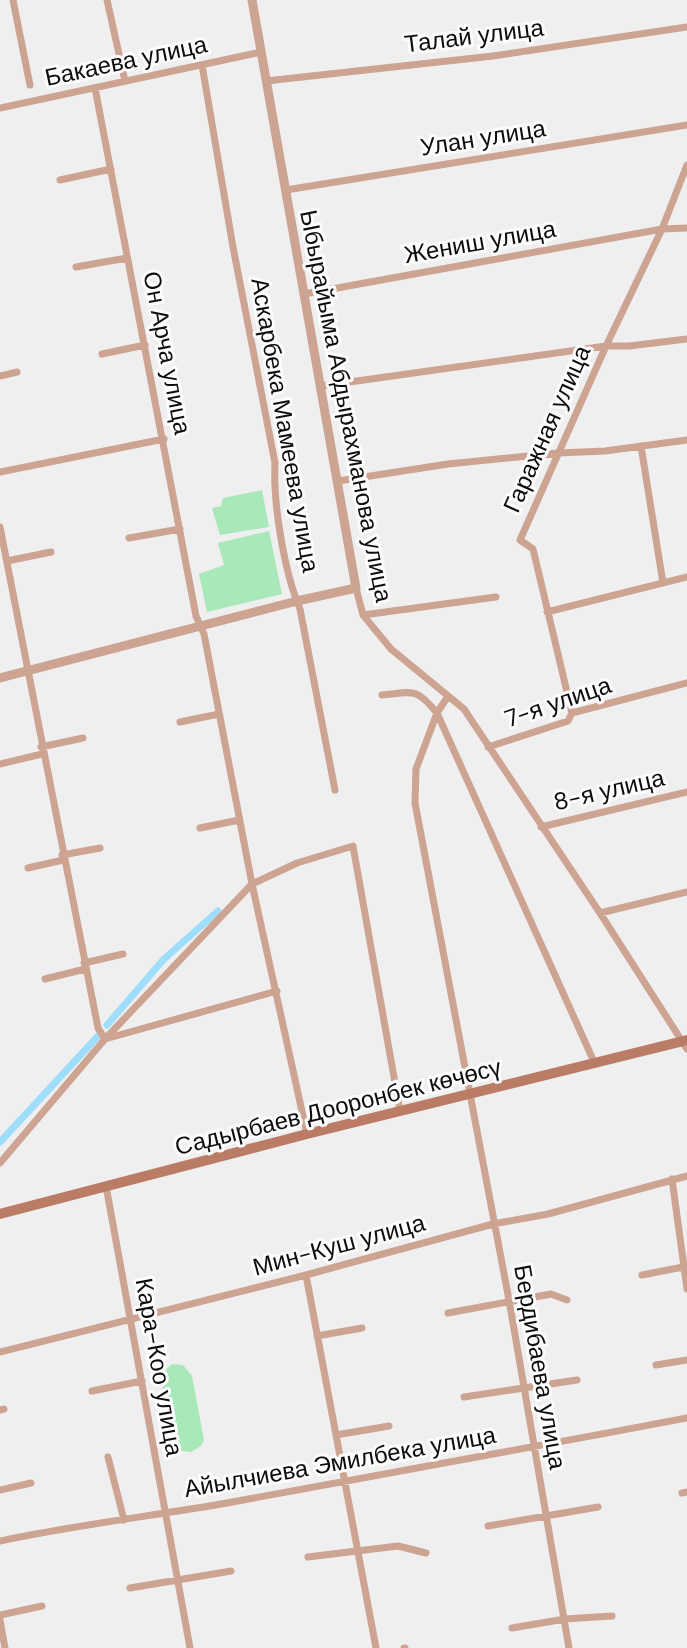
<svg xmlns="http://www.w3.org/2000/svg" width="687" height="1648" font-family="'DM Sans',sans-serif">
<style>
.green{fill:#a8e8b9}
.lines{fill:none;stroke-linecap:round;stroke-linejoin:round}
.canal{stroke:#9edefa;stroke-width:7}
.minor{stroke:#cda392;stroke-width:7}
.tertiary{stroke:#cda392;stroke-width:9}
.secondary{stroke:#ba7c64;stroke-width:10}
.labels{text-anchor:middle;stroke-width:6;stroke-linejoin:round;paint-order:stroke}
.street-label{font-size:24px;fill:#0d0d0d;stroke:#fcfcfd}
</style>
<rect width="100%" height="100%" fill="#efeff0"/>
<path class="green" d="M262,490L269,527L220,535L212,508L221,506L223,498Z
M269,531L282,594L207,612L199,574L224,565L218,543Z
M172,1364L183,1365L192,1376L204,1440L201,1446L191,1452L182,1451L173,1443L160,1375Z"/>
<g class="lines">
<path class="canal" d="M107,1025L164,959L218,911
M0,1142L99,1035"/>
<path class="minor" d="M13,0L30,85
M107,0L125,81
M202,65L233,247L275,463C273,504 284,571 300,609L335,790
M266,81L493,56L687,27
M95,88L196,616L204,634L252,884L307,1134
M0,108L261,52
M60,180L111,169
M286,190L687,125
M76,267L127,258
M304,294L662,229L687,228
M102,354L145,345
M0,376L17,372
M321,386L606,346H629L687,339
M641,446L663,583
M0,472L164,439
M338,481L448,464L558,453L605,451L687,440
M0,527L98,1028L105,1039L277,991
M129,538L180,529
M7,561L51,552
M356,588L363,615L391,649L464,709L600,913L687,1049
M547,612L687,577
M363,615L496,597
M382,695C413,692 416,687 437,713L595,1064
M448,696L437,713L416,769L415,803L509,1300L569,1648
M572,713L533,549L520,540L606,346L662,229L687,165
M180,722L219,714
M41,747L83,738
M488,747L568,721L572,713L687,683
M0,764L42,754
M541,827L687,792
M200,828L239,820
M62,855L100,848
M28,868L63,860
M600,913L687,892
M84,963L123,954
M45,979L85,969
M0,1163L105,1039L252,884L297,863L353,846L400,1111
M672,1179L687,1289
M106,1186L190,1648
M306,1275L376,1648
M642,1275L683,1267
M448,1313L551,1294L567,1300
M317,1336L362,1328
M0,1352L306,1275L493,1224L548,1214L687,1176
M656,1365L687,1360
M92,1391L142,1381
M464,1397L577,1380
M0,1410L4,1409
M336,1435L389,1426
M108,1457L124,1520
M0,1490L31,1483
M682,1493L687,1492
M488,1526L598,1507
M0,1541C75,1525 152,1516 227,1503C381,1475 534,1447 687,1418
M308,1557L398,1546L426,1553
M130,1588L231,1571
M0,1615L42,1606
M0,1620L5,1648
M512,1628L565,1619L612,1616
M404,1648H405"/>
<path class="tertiary" d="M0,678L297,601L356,588L252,0"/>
<path class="secondary" d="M0,1214L307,1134L687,1040"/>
</g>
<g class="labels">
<g class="street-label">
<text transform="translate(474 36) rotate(-7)" y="8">Талай улица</text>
<text transform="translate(126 61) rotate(-12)" y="8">Бакаева улица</text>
<text transform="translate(483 138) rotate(-9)" y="8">Улан улица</text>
<text transform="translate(480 242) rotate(-10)" y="8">Жениш улица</text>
<text transform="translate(167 353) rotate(79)" y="8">Он Арча улица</text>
<text transform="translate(346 406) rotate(79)" y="8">Ыбырайыма Абдырахманова улица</text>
<text transform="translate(285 425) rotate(80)" y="8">Аскарбека Мамеева улица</text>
<text transform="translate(547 429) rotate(-66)" y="8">Гаражная улица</text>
<text transform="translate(558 702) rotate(-19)" y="8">7-я улица</text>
<text transform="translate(609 790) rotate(-13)" y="8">8-я улица</text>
<text transform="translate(338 1107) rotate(-14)" y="8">Садырбаев Дооронбек көчөсү</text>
<text transform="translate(339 1245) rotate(-15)" y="8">Мин-Куш улица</text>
<text transform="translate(159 1367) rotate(80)" y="8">Кара-Коо улица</text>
<text transform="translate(540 1367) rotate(80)" y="8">Бердибаева улица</text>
<text transform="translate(340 1462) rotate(-10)" y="8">Айылчиева Эмилбека улица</text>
</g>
</g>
</svg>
